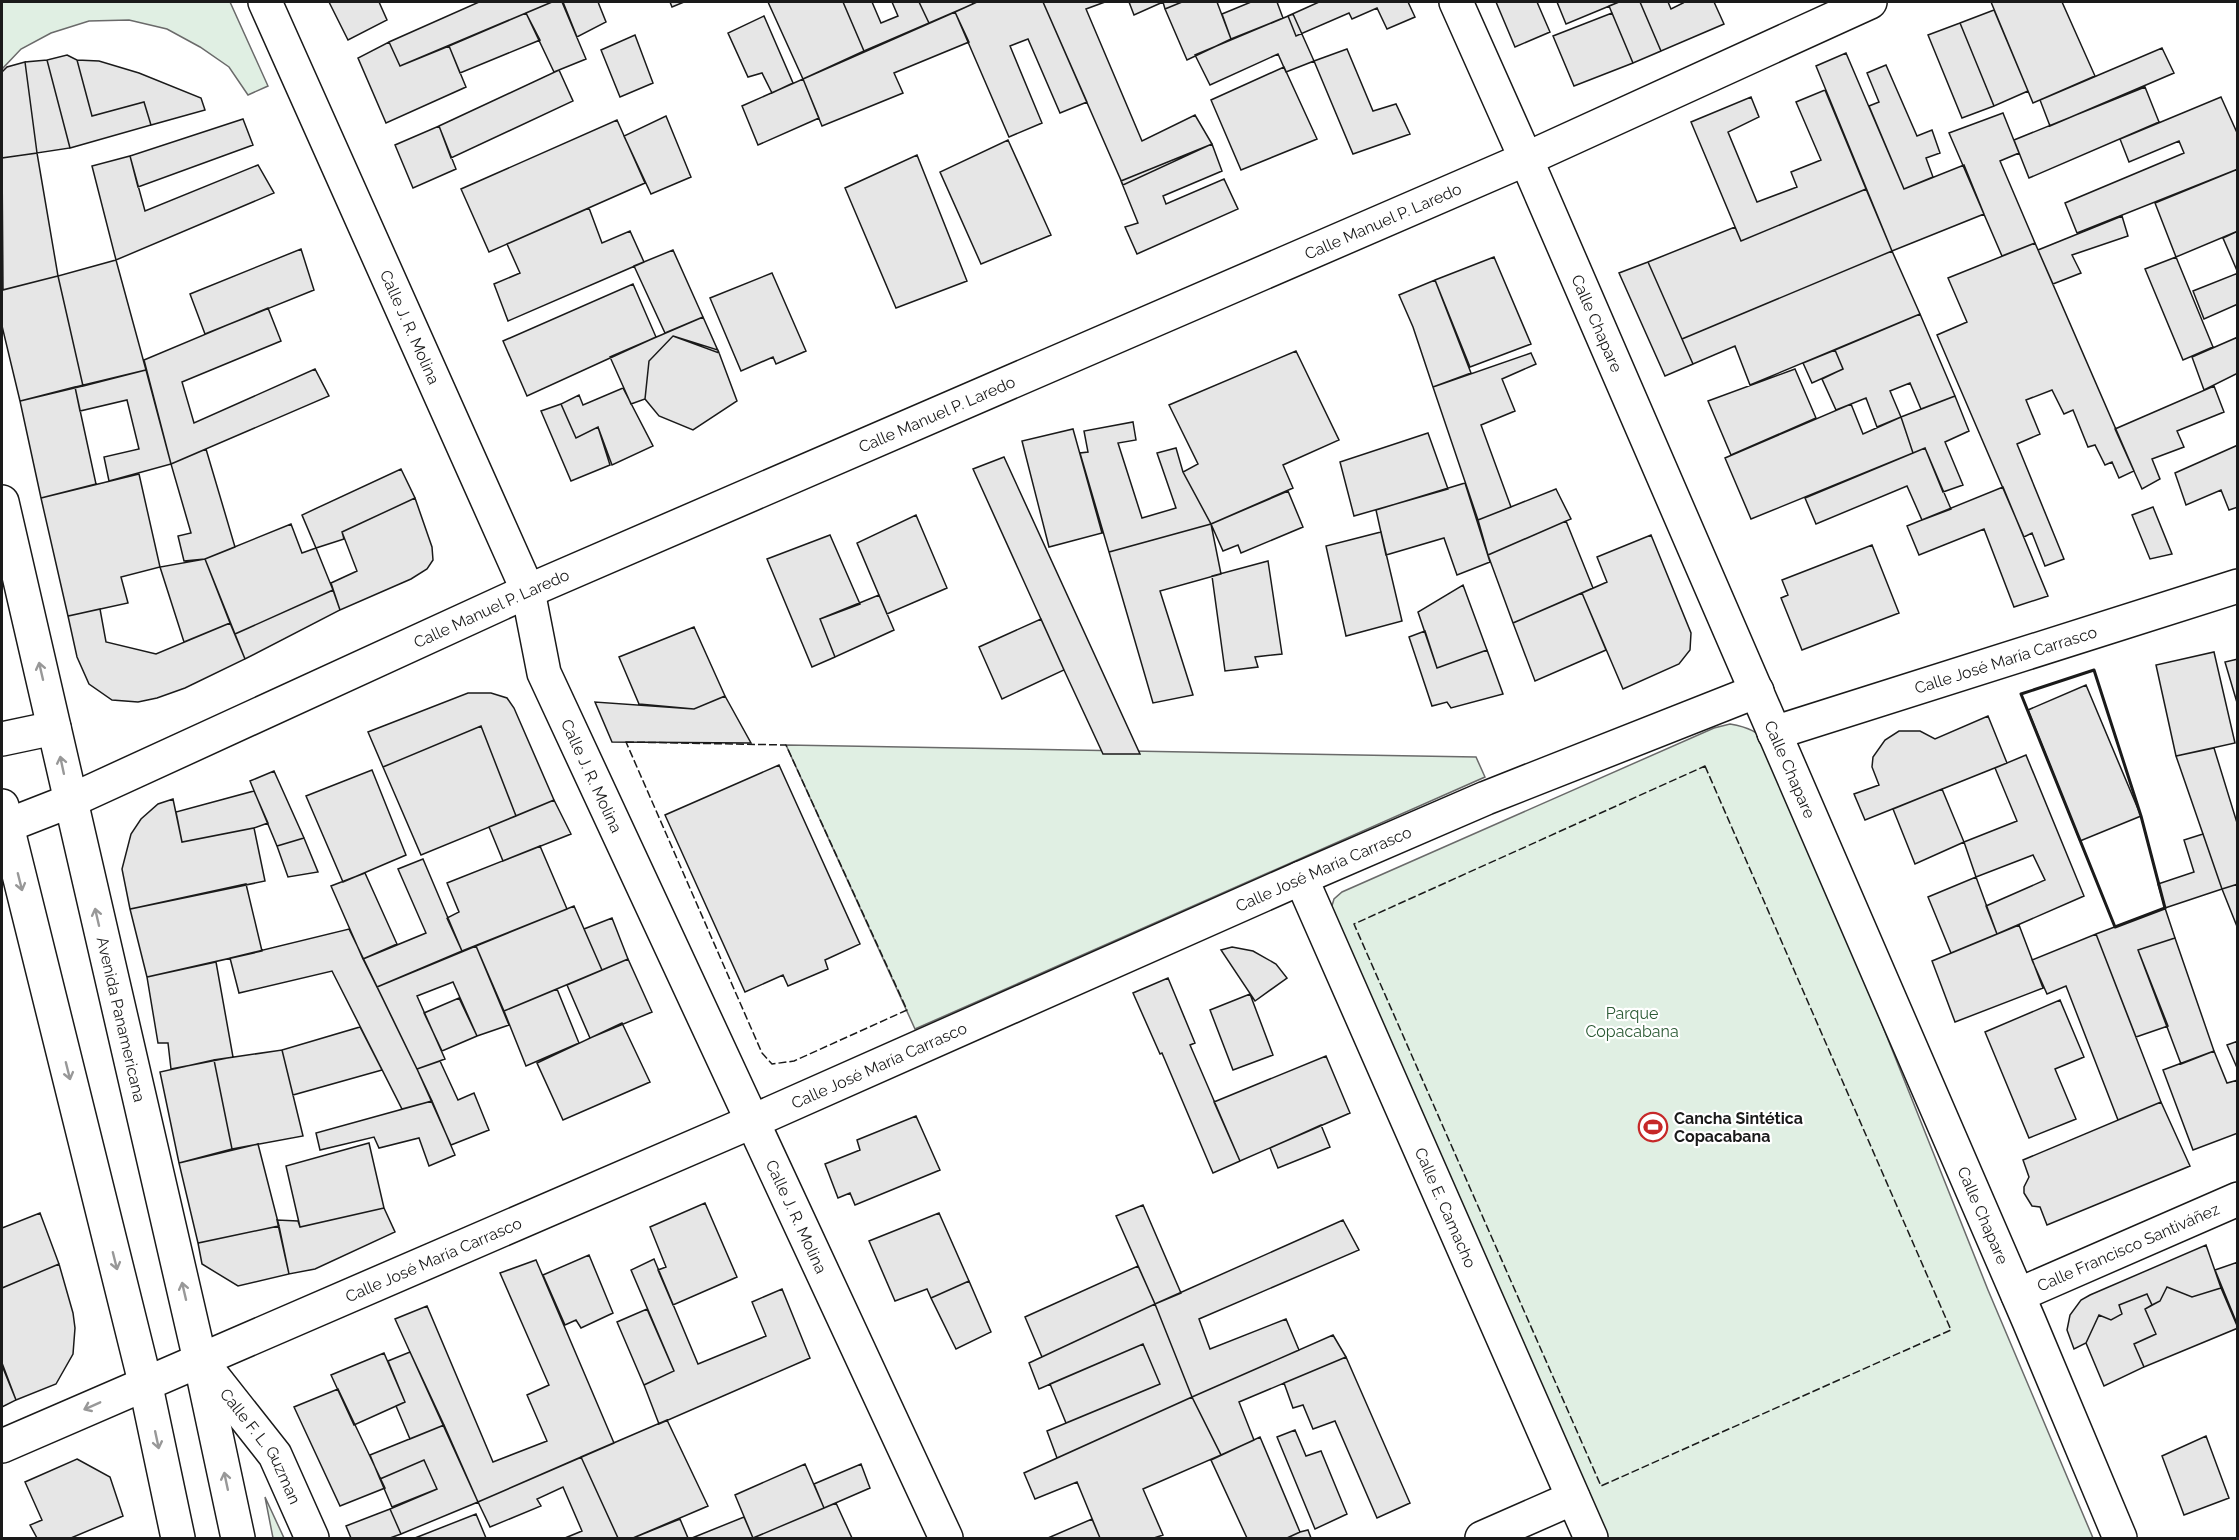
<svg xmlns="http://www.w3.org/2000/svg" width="2239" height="1540" font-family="Raleway,sans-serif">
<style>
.green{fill:#e0efe3;stroke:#6a6a6a;stroke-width:1.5}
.building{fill:#e6e6e6;stroke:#1a1a1a;stroke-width:1.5}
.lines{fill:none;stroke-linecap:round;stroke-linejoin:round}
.minor-casing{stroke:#1a1a1a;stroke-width:36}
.primary-casing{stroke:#1a1a1a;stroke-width:36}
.minor{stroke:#fff;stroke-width:33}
.primary{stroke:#fff;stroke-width:33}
.fence{stroke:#1a1a1a;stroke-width:1.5;stroke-dasharray:8 3;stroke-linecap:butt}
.wall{stroke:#1a1a1a;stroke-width:3}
.oneway{stroke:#989898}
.labels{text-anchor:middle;stroke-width:4.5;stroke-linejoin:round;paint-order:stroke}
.street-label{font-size:16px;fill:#1a1a1a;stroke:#fff}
.park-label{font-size:16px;fill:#2b5a34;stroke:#fff}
.poi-label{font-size:16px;font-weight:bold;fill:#1a1a1a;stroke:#fff;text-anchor:start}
</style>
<rect width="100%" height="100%" fill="#fff"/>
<path class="green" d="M2,2H230L268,86L248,95L229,67L200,47L167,29L129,20L89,21L51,33L21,49L2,69Z
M1730,724C1748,727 1759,732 1771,746L1988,1290L2093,1538H1606L1331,909L1334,899L1342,892L1714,728Z
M786,745L1476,757L1485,777L915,1029Z
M265,1497L284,1538H273Z"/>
<path class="building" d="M329,2H379L387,20L348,40Z
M479,2H552L400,66L389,42Z
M552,2H562L586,59L554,72L526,13Z
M563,2H598L606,22L577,37Z
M670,2H684L672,7Z
M768,2H843L864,51L803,79Z
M843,2H872L881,23L898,16L892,2H919L929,23L864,51Z
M919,2H972L973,4L929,23Z
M977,2H1043L1087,102L1060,113L1028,39L1010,46L1042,123L1009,137L955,12Z
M1043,2H1105L1086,9L1142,141L1195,115L1212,144L1123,185Z
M1129,2H1163L1134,15Z
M1163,2H1182L1165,9Z
M1182,2H1217L1231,39L1187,60L1165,9Z
M1251,2H1277L1283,18L1231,39L1222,14Z
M1319,2H1408L1415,17L1387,29L1377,8L1352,19L1349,13L1296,36L1288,16Z
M1496,2H1537L1550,32L1515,47Z
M1557,2H1619L1566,24Z
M1619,2H1640L1661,51L1633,63L1609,6Z
M1640,2H1668L1671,9L1683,3L1682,2H1714L1724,24L1661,51Z
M1991,2H2062L2095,76L2033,103Z
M1994,10L2028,91L1994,106L1960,23Z
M955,12L969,42L894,73L903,93L822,126L803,79Z
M526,13L540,40L460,73L449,46Z
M1612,13L1633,63L1574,86L1553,36Z
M1293,14L1314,61L1286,72L1278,54L1210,85L1195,55Z
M764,16L793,83L772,93L762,73L748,77L728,33Z
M1960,23L1994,106L1962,118L1928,35Z
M635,35L653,83L620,97L601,50Z
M389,42L400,66L449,46L466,87L386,123L358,58Z
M2162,48L2174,73L2050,126L2040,100Z
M1347,49L1373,111L1396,104L1410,134L1353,154L1314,61Z
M1846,53L1904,189L1964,165L1984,214L1892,251L1816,66Z
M67,55L77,60L92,116L144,102L151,125L70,148L47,60Z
M47,60L70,148L37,153L25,62Z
M77,60L99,61L139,73L201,98L205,110L151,125L144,102L92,116Z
M25,62L37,153L2,158V72L7,67Z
M1886,65L1917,136L1932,130L1940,153L1926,158L1933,177L1904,189L1869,106L1879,102L1867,73Z
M1284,67L1317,139L1241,170L1211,100Z
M559,70L573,101L451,158L439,126Z
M803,79L819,118L758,145L742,106Z
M2145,87L2159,122L2029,178L2014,140Z
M1825,90L1866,189L1741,241L1691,122L1751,97L1759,117L1728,132L1757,202L1797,187L1791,172L1821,160L1796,102Z
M2221,97L2238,135V169L2077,233L2065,203L2184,153L2179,141L2129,162L2120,139Z
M2003,113L2019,153L2000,161L2035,243L2002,256L1949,133Z
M666,116L691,177L651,194L624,136Z
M243,119L253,145L138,187L130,156Z
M617,120L645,183L489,252L461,189Z
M439,126L456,169L413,188L395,145Z
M1008,140L1051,235L981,264L940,172Z
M1212,144L1222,171L1163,196L1166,204L1224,179L1238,209L1137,254L1125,227L1138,223L1121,181Z
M37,153L58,276L3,290L2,158Z
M917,155L967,281L896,308L845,188Z
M130,156L145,211L258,165L274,193L116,260L92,166Z
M2238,169V231L2176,257L2155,203Z
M1866,189L1892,251L1682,339L1648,262L1735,227L1741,241Z
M589,208L602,243L630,231L644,262L508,321L494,284L520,273L507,244Z
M2122,216L2128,236L2072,255L2081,273L2053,284L2038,250Z
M2238,231V273L2223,238Z
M2035,243L2134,471L2119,478L2112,462L2105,465L2095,445L2088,447L2073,410L2064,414L2052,390L2026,400L2040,434L2017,444L2064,559L2045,566L2032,533L2024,537L1937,335L1967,322L1948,278Z
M301,249L314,290L205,334L190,294Z
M673,250L703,317L665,333L634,266Z
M1892,251L1920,314L1750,385L1735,346L1693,364L1682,339Z
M1494,257L1531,344L1470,367L1435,280Z
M2176,257L2213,347L2183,360L2145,269Z
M116,260L146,370L83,386L58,276Z
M1648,262L1693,364L1665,376L1619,273Z
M772,273L806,351L776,364L773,357L741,371L710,298Z
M2238,273V304L2204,319L2193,291Z
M58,276L83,386L20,401L2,326V290Z
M1435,280L1471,373L1433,387L1413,327L1399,295Z
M633,284L656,337L527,396L503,341Z
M268,308L281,341L182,382L194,423L315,369L329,396L171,464L144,360Z
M1920,314L1955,396L1921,409L1910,383L1890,391L1901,417L1877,427L1866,398L1836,410L1822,379L1843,369L1835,350Z
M703,317L719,353L673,336L649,361L645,399L631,404L610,357Z
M673,336L718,350L737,401L693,430L659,416L645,399L649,361Z
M2238,337V373L2204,390L2192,357Z
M1835,350L1843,369L1812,383L1803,363Z
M1296,351L1339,440L1283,465L1293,488L1211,524L1183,472L1198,464L1169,405Z
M1531,353L1536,364L1502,379L1515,411L1481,425L1511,507L1478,520L1433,387Z
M1795,369L1816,418L1731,455L1708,401Z
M146,370L171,464L109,481L104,457L139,449L127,400L80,411L75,387Z
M2214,386L2224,412L2177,431L2184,447L2152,459L2160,479L2142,489L2115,429Z
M75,387L96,484L41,498L20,401Z
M623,388L653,446L612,465L598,427L576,438L561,404L579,395L583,405Z
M1955,396L1969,431L1945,442L1963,485L1943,492L1925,448L1913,453L1901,417Z
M561,404L576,438L598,427L610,465L571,481L541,411Z
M1851,404L1863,434L1901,417L1913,453L1751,519L1725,458Z
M1133,422L1136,440L1118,443L1142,518L1176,508L1157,453L1176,448L1183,472L1211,524L1109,552L1080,453L1088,452L1084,431Z
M1073,429L1102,533L1049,547L1022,441Z
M1428,433L1448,489L1354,516L1340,462Z
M2238,445V507L2229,510L2221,490L2186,505L2175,473Z
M1925,448L1951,509L1922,520L1907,486L1816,524L1805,498Z
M206,449L235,547L205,559L184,561L178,536L191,533L171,464Z
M1004,457L1140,754H1103L1064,670L973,469Z
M401,469L415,498L342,532L344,539L316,548L302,515Z
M139,474L160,567L121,577L128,603L68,616L41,498Z
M1465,483L1490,562L1457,575L1444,538L1386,555L1376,510Z
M2003,487L2048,596L2014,607L1984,529L1919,555L1907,526Z
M1556,489L1571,519L1488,555L1478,520Z
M1288,491L1303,527L1241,553L1238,545L1223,551L1211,524Z
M415,498L432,547L433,560L427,569L411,579L340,610L331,583L357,571L342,532Z
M2153,507L2172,554L2150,559L2132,515Z
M916,515L947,588L887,614L857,543Z
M1566,521L1593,588L1513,623L1488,555Z
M291,524L302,553L316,548L333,590L235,634L205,559Z
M1211,524L1221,574L1160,591L1193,695L1153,703L1109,552Z
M1381,532L1402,621L1346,636L1326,546Z
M830,535L860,604L820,619L835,657L812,667L767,559Z
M1651,535L1691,633L1690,650L1679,664L1623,689L1582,593L1607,582L1597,557Z
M1872,545L1899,613L1802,650L1781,598L1788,595L1782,580Z
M205,559L230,623L184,642L160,567Z
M1268,561L1282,654L1255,657L1258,667L1225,671L1212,576Z
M1463,585L1487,650L1437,668L1418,612Z
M333,590L340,610L245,659L235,634Z
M1582,593L1606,650L1535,681L1513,623Z
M879,595L894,630L835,657L820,619Z
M100,609L106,642L156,654L230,623L245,659L185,688L157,698L138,702L112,700L89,684L77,657L68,616Z
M1041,619L1064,670L1002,699L979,647Z
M694,627L725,696L694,709L639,704L619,657Z
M1425,631L1437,668L1487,650L1503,694L1451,708L1447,702L1432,706L1409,637Z
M2214,652L2235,743L2176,756L2156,665Z
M2238,659V706L2225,662Z
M2086,685L2141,816L2080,841L2028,710Z
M468,693H491L507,698L514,708L554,800L516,816L481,726L383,767L368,732Z
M725,696L751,743L612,742L595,702L694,709Z
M1988,716L2007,763L1865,820L1854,794L1879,785L1872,767L1873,757L1885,740L1899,731H1920L1935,739Z
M481,726L516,816L421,855L383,767Z
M2214,748L2238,826V884L2222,889L2176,756Z
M2026,755L2084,896L1997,934L1986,906L2045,880L2033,855L1976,877L1964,842L2017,821L1995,768Z
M779,765L860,944L825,960L828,969L788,986L783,975L745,992L665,815Z
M372,770L406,855L343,882L306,796Z
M274,771L304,838L277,846L250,781Z
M1942,789L1964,842L1915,864L1893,809Z
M254,791L268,823L254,828L182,842L176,812Z
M173,799L182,842L254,828L265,881L130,909L122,869L131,834L141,819L158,804Z
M554,800L571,834L503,861L489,827Z
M2203,834L2222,889L2165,908L2158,884L2194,872L2184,840Z
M304,838L318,872L288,877L277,846Z
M540,846L567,909L462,951L447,918L459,912L447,883Z
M423,859L462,951L377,987L363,959L426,933L398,869Z
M365,873L397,944L363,959L331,886Z
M1976,877L1997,934L1951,953L1928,897Z
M246,884L262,951L147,977L130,909Z
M2238,884V929L2222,889Z
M574,906L602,970L504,1011L476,946Z
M2165,908L2175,938L2138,950L2168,1026L2136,1037L2096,934Z
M612,918L628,959L602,970L584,929Z
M2019,925L2043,988L1955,1022L1932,961Z
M349,929L417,1069L432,1101L402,1109L332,971L239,993L230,958Z
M2096,934L2161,1102L2118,1120L2066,986L2047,994L2032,960Z
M2175,938L2214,1051L2181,1064L2138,950Z
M476,946L509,1025L477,1036L453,982L417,996L445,1059L417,1069L377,987Z
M1232,947L1253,951L1276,964L1287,978L1255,1001L1221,950Z
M628,959L652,1012L590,1038L567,985Z
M216,962L233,1057L171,1069L168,1043H158L147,977Z
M1168,978L1195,1043L1190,1045L1240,1161L1213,1173L1162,1053L1160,1054L1133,993Z
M557,989L579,1043L526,1066L504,1011Z
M1250,994L1273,1055L1233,1070L1210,1010Z
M459,998L477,1036L442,1051L424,1013Z
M2060,1000L2084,1057L2055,1069L2076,1119L2029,1138L1985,1032Z
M622,1023L650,1082L563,1120L537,1063Z
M360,1027L382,1070L293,1095L282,1050Z
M2238,1041V1070L2227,1045Z
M282,1050L303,1136L232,1149L214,1060Z
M2214,1051L2227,1083L2238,1080V1133L2193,1150L2163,1070Z
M1326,1056L1350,1113L1240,1161L1214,1102Z
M214,1060L232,1149L179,1163L160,1072Z
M440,1061L458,1100L474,1093L489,1130L451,1145L417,1069Z
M432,1101L455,1155L429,1166L419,1138L379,1148L374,1137L320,1150L316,1133Z
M2161,1102L2190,1166L2047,1225L2040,1207L2032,1206L2024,1193V1187L2029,1177L2023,1160Z
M916,1116L940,1170L855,1205L850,1193L838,1198L825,1164L860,1150L857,1140Z
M1321,1125L1330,1147L1278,1168L1270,1148Z
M369,1143L384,1208L300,1227L286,1166Z
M258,1144L279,1226L198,1243L179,1163Z
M705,1203L737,1277L673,1305L658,1270L666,1267L650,1227Z
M1143,1205L1181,1293L1155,1304L1116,1216Z
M384,1208L395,1232L315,1269L289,1274L277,1220L298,1221L300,1227Z
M40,1213L59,1264L2,1288V1228Z
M939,1213L969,1281L931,1298L927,1289L895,1301L869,1241Z
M1343,1220L1359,1250L1199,1319L1210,1349L1286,1319L1299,1350L1192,1397L1155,1304Z
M279,1226L289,1274L238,1286L202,1264L198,1243Z
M2206,1245L2221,1288L2192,1297L2167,1287L2160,1301L2152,1305L2147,1294L2119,1305L2122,1314L2111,1320L2099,1315L2086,1343L2074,1349L2067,1330L2070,1315L2081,1300L2090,1295Z
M589,1255L613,1313L581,1328L576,1320L565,1325L543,1275Z
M654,1259L698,1364L766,1336L752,1302L782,1289L810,1358L659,1424L644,1385L674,1371L631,1270Z
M536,1260L614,1443L478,1502L395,1319L427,1306L493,1462L547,1441L527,1395L549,1385L500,1273Z
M2238,1262V1326L2215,1270Z
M59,1264L73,1313L75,1328L73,1354L56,1384L16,1400L2,1363V1288Z
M1138,1266L1155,1304L1042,1357L1025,1317Z
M969,1281L991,1332L956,1349L931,1298Z
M2167,1287L2192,1297L2221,1288L2238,1328L2144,1367L2134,1344L2156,1334L2145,1309L2160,1301Z
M2147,1294L2152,1305L2145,1309L2156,1334L2134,1344L2144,1367L2104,1386L2086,1343L2099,1315L2111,1320L2122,1314L2119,1305Z
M1155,1304L1192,1397L1057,1458L1047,1431L1160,1384L1143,1344L1039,1389L1029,1363Z
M647,1309L674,1371L644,1385L617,1322Z
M1333,1335L1346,1357L1239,1402L1254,1440L1221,1455L1192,1397Z
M1143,1344L1160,1384L1066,1423L1050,1384Z
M410,1352L444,1425L410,1439L396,1406L405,1402L388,1361Z
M384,1353L405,1402L354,1425L331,1375Z
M1346,1357L1410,1503L1377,1518L1335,1421L1313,1429L1303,1405L1293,1408L1284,1383Z
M3,1368L16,1400L2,1407V1369Z
M338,1389L385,1488L340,1506L294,1407Z
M1192,1397L1221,1455L1143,1489L1163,1535L1154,1538H1100L1077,1482L1035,1499L1024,1473Z
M667,1420L708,1506L633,1538H618L581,1457Z
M444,1425L478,1502L401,1534L390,1509L437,1489L424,1460L380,1479L370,1455Z
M1295,1430L1306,1456L1321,1451L1347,1514L1315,1529L1277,1437Z
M2206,1436L2229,1498L2184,1515L2162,1456Z
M1260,1437L1300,1532L1287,1538H1247L1211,1460Z
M581,1457L618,1538H565L582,1531L563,1487L537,1499L541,1506L490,1527L478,1502Z
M77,1459L110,1477L123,1516L71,1538H37L30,1525L42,1520L25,1482Z
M424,1460L437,1489L392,1507L380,1479Z
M805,1464L824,1508L753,1538L735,1495Z
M861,1464L870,1488L824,1508L814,1484Z
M836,1503L852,1538H753L824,1508Z
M390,1509L401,1534L390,1538H351L346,1526Z
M476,1514L486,1538H415Z
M744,1517L753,1538H692Z
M680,1519L688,1538H633Z
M1092,1519L1100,1538H1048Z
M1308,1530L1311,1538H1287L1300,1532Z"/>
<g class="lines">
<g class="minor-casing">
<g id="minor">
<path id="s1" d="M265,2L528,591L544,673L946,1538"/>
<path id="s2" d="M1456,2L1526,159L2029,1321L2120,1538"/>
<path id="s3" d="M1774,733L2238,586"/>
<path d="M2,739L54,728"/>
<path id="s4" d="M6,826L70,801L528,591L1526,159L1870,2"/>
<path id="s5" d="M1301,878L1591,1538"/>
<path id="s6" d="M2018,1295L2238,1199"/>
<path id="s7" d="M200,1360L275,1455L312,1538"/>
<path id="s8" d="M2,1446L751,1122L1301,878L1486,798L1757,691"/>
<path d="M1482,1538L1573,1498"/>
</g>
</g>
<g class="primary-casing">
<g id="primary">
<path id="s9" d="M2,502L200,1360L238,1538"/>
<path d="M2,806L145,1382L178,1538"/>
</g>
</g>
<use href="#minor" class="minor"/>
<use href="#primary" class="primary"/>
<path class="fence" d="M626,742L786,745L907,1010L794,1061L772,1064L762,1053Z
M1705,766L1951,1330L1601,1486L1354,924Z"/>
<path class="wall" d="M2094,670L2141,816L2165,908L2115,927L2021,694Z"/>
</g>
<defs><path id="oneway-shaft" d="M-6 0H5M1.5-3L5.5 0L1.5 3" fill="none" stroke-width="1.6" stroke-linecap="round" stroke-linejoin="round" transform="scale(1.5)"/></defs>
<g class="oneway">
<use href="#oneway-shaft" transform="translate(41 671) rotate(-103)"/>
<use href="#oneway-shaft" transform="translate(62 765) rotate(-102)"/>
<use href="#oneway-shaft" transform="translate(20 882) rotate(76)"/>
<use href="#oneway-shaft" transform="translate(97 917) rotate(-103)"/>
<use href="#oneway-shaft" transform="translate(68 1071) rotate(76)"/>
<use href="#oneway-shaft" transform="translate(115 1261) rotate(76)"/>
<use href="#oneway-shaft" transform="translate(184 1291) rotate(-103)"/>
<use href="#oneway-shaft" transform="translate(92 1406) rotate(156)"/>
<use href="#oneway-shaft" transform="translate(157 1440) rotate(78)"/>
<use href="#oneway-shaft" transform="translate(226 1481) rotate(-102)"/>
</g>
<defs>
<g id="stadium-ring" transform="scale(1.5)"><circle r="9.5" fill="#fff" stroke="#c62828" stroke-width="1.5"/><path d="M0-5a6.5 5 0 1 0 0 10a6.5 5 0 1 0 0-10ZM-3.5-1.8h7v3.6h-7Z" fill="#c62828"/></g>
</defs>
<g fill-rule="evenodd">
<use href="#stadium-ring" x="1653" y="1127"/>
</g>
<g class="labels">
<g class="street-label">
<text dy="6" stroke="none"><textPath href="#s4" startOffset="1504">Calle Manuel P. Laredo</textPath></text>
<text dy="6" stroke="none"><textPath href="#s2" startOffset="351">Calle Chapare</textPath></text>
<text dy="6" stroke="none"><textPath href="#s1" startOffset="356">Calle J. R. Molina</textPath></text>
<text dy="6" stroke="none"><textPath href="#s4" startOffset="1018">Calle Manuel P. Laredo</textPath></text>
<text dy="6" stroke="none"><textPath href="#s4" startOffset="532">Calle Manuel P. Laredo</textPath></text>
<text dy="6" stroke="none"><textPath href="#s3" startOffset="243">Calle José María Carrasco</textPath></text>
<text dy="6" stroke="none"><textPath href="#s2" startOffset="837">Calle Chapare</textPath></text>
<text dy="6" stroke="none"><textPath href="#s1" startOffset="842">Calle J. R. Molina</textPath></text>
<text dy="6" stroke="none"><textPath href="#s8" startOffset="1442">Calle José María Carrasco</textPath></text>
<text dy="6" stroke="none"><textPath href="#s9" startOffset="531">Avenida Panamericana</textPath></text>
<text dy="6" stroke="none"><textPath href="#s8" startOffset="956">Calle José María Carrasco</textPath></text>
<text dy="6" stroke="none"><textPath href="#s5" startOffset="360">Calle E. Camacho</textPath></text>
<text dy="6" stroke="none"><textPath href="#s2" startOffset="1323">Calle Chapare</textPath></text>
<text dy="6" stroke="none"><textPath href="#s1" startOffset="1328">Calle J. R. Molina</textPath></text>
<text dy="6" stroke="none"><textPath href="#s6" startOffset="120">Calle Francisco Santiváñez</textPath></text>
<text dy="6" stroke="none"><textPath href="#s8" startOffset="470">Calle José María Carrasco</textPath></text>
<text dy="6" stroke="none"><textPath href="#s7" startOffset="106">Calle F. L. Guzman</textPath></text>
</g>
<g class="park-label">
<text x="1632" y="1019">Parque<tspan x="1632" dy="18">Copacabana</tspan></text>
</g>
<g class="poi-label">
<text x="1674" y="1124">Cancha Sintética<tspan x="1674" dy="18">Copacabana</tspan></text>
</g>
</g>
<rect width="2239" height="1540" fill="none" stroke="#1a1a1a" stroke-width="6"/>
</svg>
